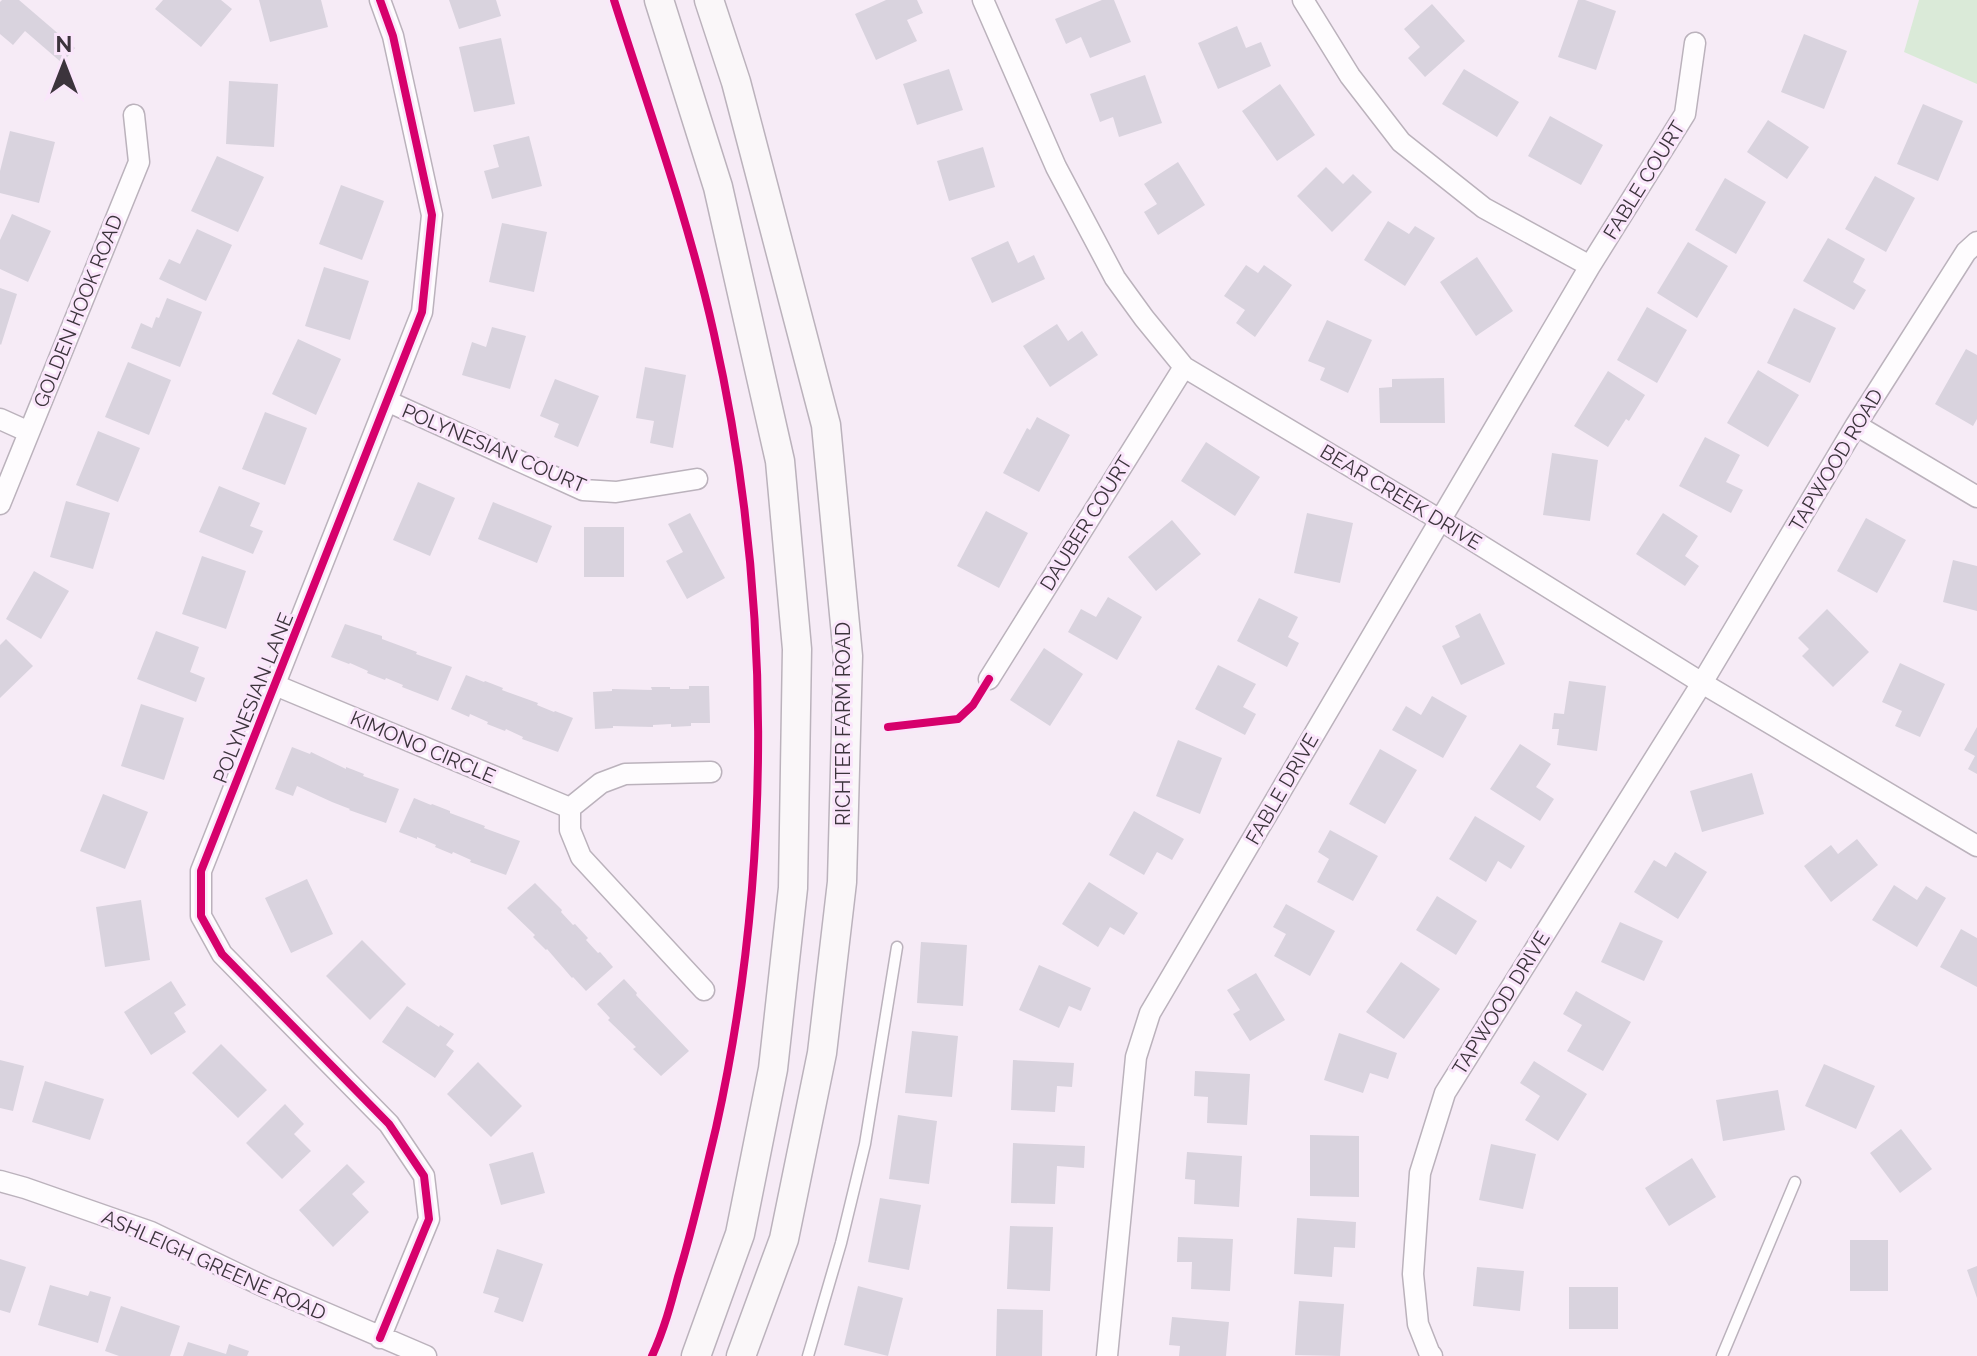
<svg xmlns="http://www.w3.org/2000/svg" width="1977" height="1356" font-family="Raleway,sans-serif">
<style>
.green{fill:#daead8}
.building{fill:#d9d3de}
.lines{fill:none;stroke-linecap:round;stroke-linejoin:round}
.lane-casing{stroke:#bbb2bc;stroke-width:13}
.street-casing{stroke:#bbb2bc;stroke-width:23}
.secondary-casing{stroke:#bbb2bc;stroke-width:31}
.lane{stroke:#fefcfe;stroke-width:10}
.street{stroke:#fefcfe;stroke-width:20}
.secondary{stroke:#faf7f9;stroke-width:28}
.cycleway-casing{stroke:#fae6fb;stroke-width:13}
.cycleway{stroke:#d6006c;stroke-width:8}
.labels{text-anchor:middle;stroke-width:6;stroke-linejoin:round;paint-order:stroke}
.street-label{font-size:20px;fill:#3c343c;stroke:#fae6fb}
</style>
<rect width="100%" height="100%" fill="#f6ebf6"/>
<path class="green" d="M1919,0H1977V84L1904,52Z"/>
<path class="building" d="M2,0H19L75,48L62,63L25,31L13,45L0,34V2Z
M163,0H221L232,9L201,47L155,9Z
M259,0H321L328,27L270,42Z
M449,0H496L501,16L459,29Z
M886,0H917L923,13L907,20L917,41L876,60L855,14Z
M1102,0H1114L1131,42L1090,58L1081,37L1066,44L1055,19Z
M1578,0H1585L1616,11L1596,70L1558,57Z
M1432,4L1465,41L1425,77L1408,58L1420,47L1404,29Z
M1237,26L1246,48L1261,42L1271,66L1218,89L1198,43Z
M1804,34L1847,51L1824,109L1781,92Z
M501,38L515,104L474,112L459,47Z
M949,69L963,110L917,125L903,84Z
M1464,69L1519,102L1497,137L1442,104Z
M1145,75L1162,123L1119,137L1113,117L1100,122L1090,94Z
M229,81L278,84L274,147L226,144Z
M1280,84L1315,135L1277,161L1242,111Z
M1923,104L1963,121L1938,181L1897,164Z
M1550,116L1603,145L1581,185L1528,156Z
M1768,120L1809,147L1787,179L1747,152Z
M10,131L55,142L39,203L0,193V171Z
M529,136L542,186L492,199L484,171L499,167L493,145Z
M983,147L995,187L949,201L937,161Z
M217,156L264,177L238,232L191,211Z
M1178,162L1205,205L1158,235L1144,212L1157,204L1144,184Z
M1326,167L1343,184L1353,174L1372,192L1332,232L1297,196Z
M1875,176L1915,198L1886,252L1845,229Z
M1725,178L1766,202L1736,254L1695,230Z
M341,185L384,201L362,260L319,244Z
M12,214L51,231L28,282L0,269V240Z
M1388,221L1409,234L1415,226L1435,238L1405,286L1364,260Z
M502,223L547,232L534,292L489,282Z
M197,229L232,245L206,301L159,279L169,259L180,264Z
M1828,238L1865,259L1853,282L1866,290L1854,310L1803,281Z
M1008,241L1018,263L1034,255L1045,279L992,303L971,258Z
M1688,242L1728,266L1697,318L1657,293Z
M1477,257L1513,311L1476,336L1440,282Z
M1246,265L1258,273L1264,265L1292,285L1255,337L1236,323L1245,310L1224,296Z
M324,267L369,281L350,340L305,326Z
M0,288L17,294L1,345L0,344Z
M167,298L202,312L180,367L131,348L141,323L152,328L156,317L159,318Z
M1647,307L1687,330L1657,383L1617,360Z
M1794,308L1836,328L1810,383L1767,363Z
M1327,320L1372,340L1348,393L1320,380L1325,368L1308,361Z
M1057,324L1068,341L1082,331L1098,355L1050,387L1023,346Z
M492,327L526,336L510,389L462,375L472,342L486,347Z
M298,339L341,359L316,415L272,394Z
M1966,349L1977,355V419L1973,426L1935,404Z
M128,362L171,380L149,435L105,417Z
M645,367L686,375L673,448L650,443L654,421L636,418Z
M1758,370L1799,395L1768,447L1727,423Z
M1608,371L1645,395L1629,421L1626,419L1608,447L1574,426Z
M1444,378L1445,423H1380L1379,388L1392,387V379Z
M555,379L599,396L578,447L554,437L559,424L540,416Z
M265,412L307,428L285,485L242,469Z
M1037,417L1070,435L1039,492L1003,473L1027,428L1030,430Z
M98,431L140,448L118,502L76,485Z
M1705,437L1740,455L1726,482L1743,490L1731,513L1679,486Z
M1206,442L1260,477L1235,516L1181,481Z
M1552,453L1598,460L1590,521L1543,515Z
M418,482L455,498L430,556L393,540Z
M219,486L260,503L250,526L263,531L253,554L199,532Z
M66,501L110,513L93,569L50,557Z
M493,502L552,526L537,563L478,539Z
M986,511L1028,533L999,588L957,566Z
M690,513L725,578L687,599L666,561L683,552L668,524Z
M1307,513L1353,523L1340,583L1294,573Z
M1663,513L1698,536L1685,556L1699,566L1685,586L1636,554Z
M1866,518L1906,540L1877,593L1837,571Z
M1172,520L1201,554L1156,591L1128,557Z
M584,527H624V577H584Z
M202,556L246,571L226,629L182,614Z
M1953,560L1977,566V611L1943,602Z
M34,571L69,591L41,639L6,619Z
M1108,597L1142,617L1117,660L1068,632L1081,609L1096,617Z
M1259,598L1298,617L1288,637L1299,643L1287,667L1237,641Z
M1827,609L1869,652L1833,687L1802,656L1809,649L1798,638Z
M1480,613L1505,664L1461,685L1442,646L1460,637L1455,626Z
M345,624L382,636V639L417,652L416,654L452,667L438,701L402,687L403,685L386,678L385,680L367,673L368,671L350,663L349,664L331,657Z
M156,631L199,647L190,672L205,678L196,702L137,679Z
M6,639L33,666L0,698V645Z
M1044,648L1083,674L1050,726L1010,700Z
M1900,663L1945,684L1920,737L1895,726L1902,711L1882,702Z
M1218,665L1256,684L1243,707L1256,714L1245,735L1195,709Z
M466,675L484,682L485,681L503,688L502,690L538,703L537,705L554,712L555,711L573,718L558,752L522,739L523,737L506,729L505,731L487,724L488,722L470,714L469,717L451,709Z
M1569,681L1606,686L1597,751L1557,745L1559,729H1552L1554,713L1564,714Z
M689,686H709L710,723H691V726L671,727V724L653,725V727L613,726V728L595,729L593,692L612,691V689L652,690L651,687H670V689H689Z
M1432,696L1467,716L1443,758L1392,730L1406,706L1421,715Z
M141,704L184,718L164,780L121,766Z
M1977,727V774L1968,769L1975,756L1964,750Z
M1178,740L1222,758L1200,814L1156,796Z
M1520,744L1551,764L1536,787L1554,799L1540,821L1490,789Z
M292,747L310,754L311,752L346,769V767L364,774L363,776L399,789L386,823L349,810L350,809L332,802L297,786L293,796L275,789Z
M1380,749L1417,770L1385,824L1349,804Z
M1752,773L1764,814L1702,832L1690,791Z
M103,794L148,812L125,869L80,851Z
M414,798L431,805L432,804L450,811V813L485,826L484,828L520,841L506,875L470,862L471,860L453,852L452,854L435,847L436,845L417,837V839L399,832Z
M1134,811L1184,839L1172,860L1157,852L1144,875L1109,855Z
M1475,816L1525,846L1511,869L1498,861L1486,882L1449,859Z
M1330,830L1378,856L1353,901L1317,882L1329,859L1318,852Z
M1857,839L1878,865L1831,902L1804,866L1831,845L1838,854Z
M1675,852L1707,872L1678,919L1634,892L1654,860L1666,867Z
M307,879L333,934L291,953L265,898Z
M1089,882L1138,913L1124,935L1110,927L1098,947L1062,924Z
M535,883L562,910L561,912L573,925L575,924L588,938L586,940L598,953L600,952L613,967L586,991L573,977L572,978L547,949L546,950L533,937L535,935L507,908Z
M1894,885L1917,900L1926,886L1946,898L1917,947L1872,920Z
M1437,896L1477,921L1456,955L1416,930Z
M141,900L150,960L105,967L96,907Z
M1286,904L1335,931L1310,976L1274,956L1286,934L1273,927Z
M1620,922L1663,941L1644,981L1601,962Z
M1961,929L1977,938V987L1940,967Z
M362,940L406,984L370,1020L326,976Z
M921,942L967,945L963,1006L917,1003Z
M1401,962L1440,989L1404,1039L1366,1012Z
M1039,965L1091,988L1081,1011L1069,1006L1059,1028L1019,1010Z
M1256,973L1285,1020L1250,1041L1233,1014L1240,1010L1227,990Z
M624,979L637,993L636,995L689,1051L661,1076L633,1049L636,1047L608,1020L610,1018L597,1004Z
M171,981L186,1005L174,1013L186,1032L151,1055L124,1012Z
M1576,991L1631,1022L1603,1071L1567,1051L1582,1025L1563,1014Z
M407,1006L439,1027L440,1025L454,1034L446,1045L454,1051L435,1078L382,1042Z
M912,1031L958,1036L952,1097L905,1093Z
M1339,1033L1397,1053L1388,1079L1370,1073L1363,1093L1324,1080Z
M221,1044L267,1090L238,1118L192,1073Z
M0,1060L24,1066L13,1111L0,1108Z
M1013,1060L1074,1063L1072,1087L1057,1086L1055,1112L1011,1110Z
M1534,1061L1587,1094L1558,1141L1525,1120L1540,1096L1520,1083Z
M478,1062L522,1106L491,1137L447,1094Z
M1824,1064L1875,1086L1856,1129L1805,1106Z
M1195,1071L1250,1074L1247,1125L1207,1123L1208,1097L1194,1096Z
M45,1081L104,1099L90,1140L32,1122Z
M1778,1090L1785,1130L1723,1141L1716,1100Z
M285,1104L304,1124L294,1134L311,1151L282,1179L246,1143Z
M898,1115L937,1121L929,1184L889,1179Z
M1901,1129L1932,1169L1900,1193L1870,1153Z
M1310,1135L1359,1136V1197L1310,1196Z
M1013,1143L1085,1146L1084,1168L1057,1166L1055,1204L1011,1203Z
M1491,1144L1536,1154L1523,1209L1479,1200Z
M533,1152L545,1193L501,1205L489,1164Z
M1187,1152L1242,1156L1239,1207L1194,1204L1195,1180L1185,1179Z
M1692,1158L1716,1197L1669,1226L1645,1188Z
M347,1164L365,1182L352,1194L369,1212L333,1247L299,1210Z
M880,1198L921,1205L909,1270L868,1262Z
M1297,1218L1356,1222L1355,1248L1334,1247L1332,1277L1294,1274Z
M1010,1226L1053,1227L1050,1291L1007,1289Z
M1178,1237L1233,1239L1230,1291L1191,1289L1192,1262H1177Z
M1850,1240H1888V1291H1850Z
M497,1249L543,1264L523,1322L494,1312L499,1298L483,1293Z
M0,1259L26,1267L10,1313L0,1310Z
M1977,1266V1298L1967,1270Z
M1477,1267L1524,1271L1520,1311L1473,1306Z
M50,1285L88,1296L90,1291L111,1297L98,1343L38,1325Z
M858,1286L903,1298L888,1356L844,1345Z
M1569,1287H1618V1329H1569Z
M1299,1301L1344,1304L1340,1356L1295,1355Z
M121,1306L180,1326L170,1356H119L105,1351Z
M997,1309L1043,1310L1042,1356H996Z
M1172,1317L1229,1322L1226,1356H1179L1180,1346L1169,1345Z
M188,1342L226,1354L229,1344L249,1351L247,1356H183Z"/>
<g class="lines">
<g class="lane-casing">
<path id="lane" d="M808,1356L841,1243L865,1144L897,947
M1722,1356L1795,1182"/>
</g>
<g class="street-casing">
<path id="street" d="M380,0L393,36L432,215L422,312L201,871V916L222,954L389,1124L424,1176L429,1219L380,1338
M983,0L1056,167L1115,278L1144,318L1184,367L1440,520L1702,683L1977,846
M1303,0L1350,76L1401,142L1484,208L1590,266
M387,401L583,490L616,492L697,479
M0,419L29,432
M1856,425L1977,497
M0,504L139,162L134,115
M989,679L1184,367
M275,685L570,808V830L581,857L704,990
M570,808L601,783L625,774L711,772
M0,1181L25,1188L151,1232L265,1287L426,1356
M1107,1356L1136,1057L1150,1013L1590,266L1685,114L1695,43
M1432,1356L1429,1352L1418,1324L1413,1274L1420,1173L1445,1093L1702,683L1856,425L1966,252L1977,242"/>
</g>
<g class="secondary-casing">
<path id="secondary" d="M659,0L718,187L780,461L797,649L793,888L773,1069L740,1234L696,1356
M709,0L736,82L826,425L848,656L842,882L822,1053L784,1239L741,1356"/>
</g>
<use href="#lane" class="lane"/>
<use href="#street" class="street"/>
<use href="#secondary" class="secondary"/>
<g class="cycleway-casing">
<path id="cycleway" d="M380,0L393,36L432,215L422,312L201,871V916L222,954L389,1124L424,1176L429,1219L380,1338
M614,0C649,110 689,221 714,334C772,592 773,870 716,1128C704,1178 693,1228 678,1277C671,1304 664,1330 652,1356
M888,727L958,719L973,705L989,679"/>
</g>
<use href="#cycleway" class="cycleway"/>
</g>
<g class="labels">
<g class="street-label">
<text transform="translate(1644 180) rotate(-58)" y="7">FABLE COURT</text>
<text transform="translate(78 311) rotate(-68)" y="7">GOLDEN HOOK ROAD</text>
<text transform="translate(494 448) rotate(23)" y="7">POLYNESIAN COURT</text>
<text transform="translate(1836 460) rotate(-59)" y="7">TAPWOOD ROAD</text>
<text transform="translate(1401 497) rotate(31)" y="7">BEAR CREEK DRIVE</text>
<text transform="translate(1086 523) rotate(-58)" y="7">DAUBER COURT</text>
<text transform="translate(253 698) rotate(-68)" y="7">POLYNESIAN LANE</text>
<text transform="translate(843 724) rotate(-90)" y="7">RICHTER FARM ROAD</text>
<text transform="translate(423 747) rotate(23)" y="7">KIMONO CIRCLE</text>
<text transform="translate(1282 789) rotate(-60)" y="7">FABLE DRIVE</text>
<text transform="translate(1501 1003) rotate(-58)" y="7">TAPWOOD DRIVE</text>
<text transform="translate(214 1265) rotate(24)" y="7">ASHLEIGH GREENE ROAD</text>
</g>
</g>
<g transform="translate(64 64)" stroke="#fae6fb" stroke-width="6" paint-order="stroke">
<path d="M0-6L14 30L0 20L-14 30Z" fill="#3c343c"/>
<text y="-12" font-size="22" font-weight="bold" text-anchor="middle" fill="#3c343c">N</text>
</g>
</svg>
